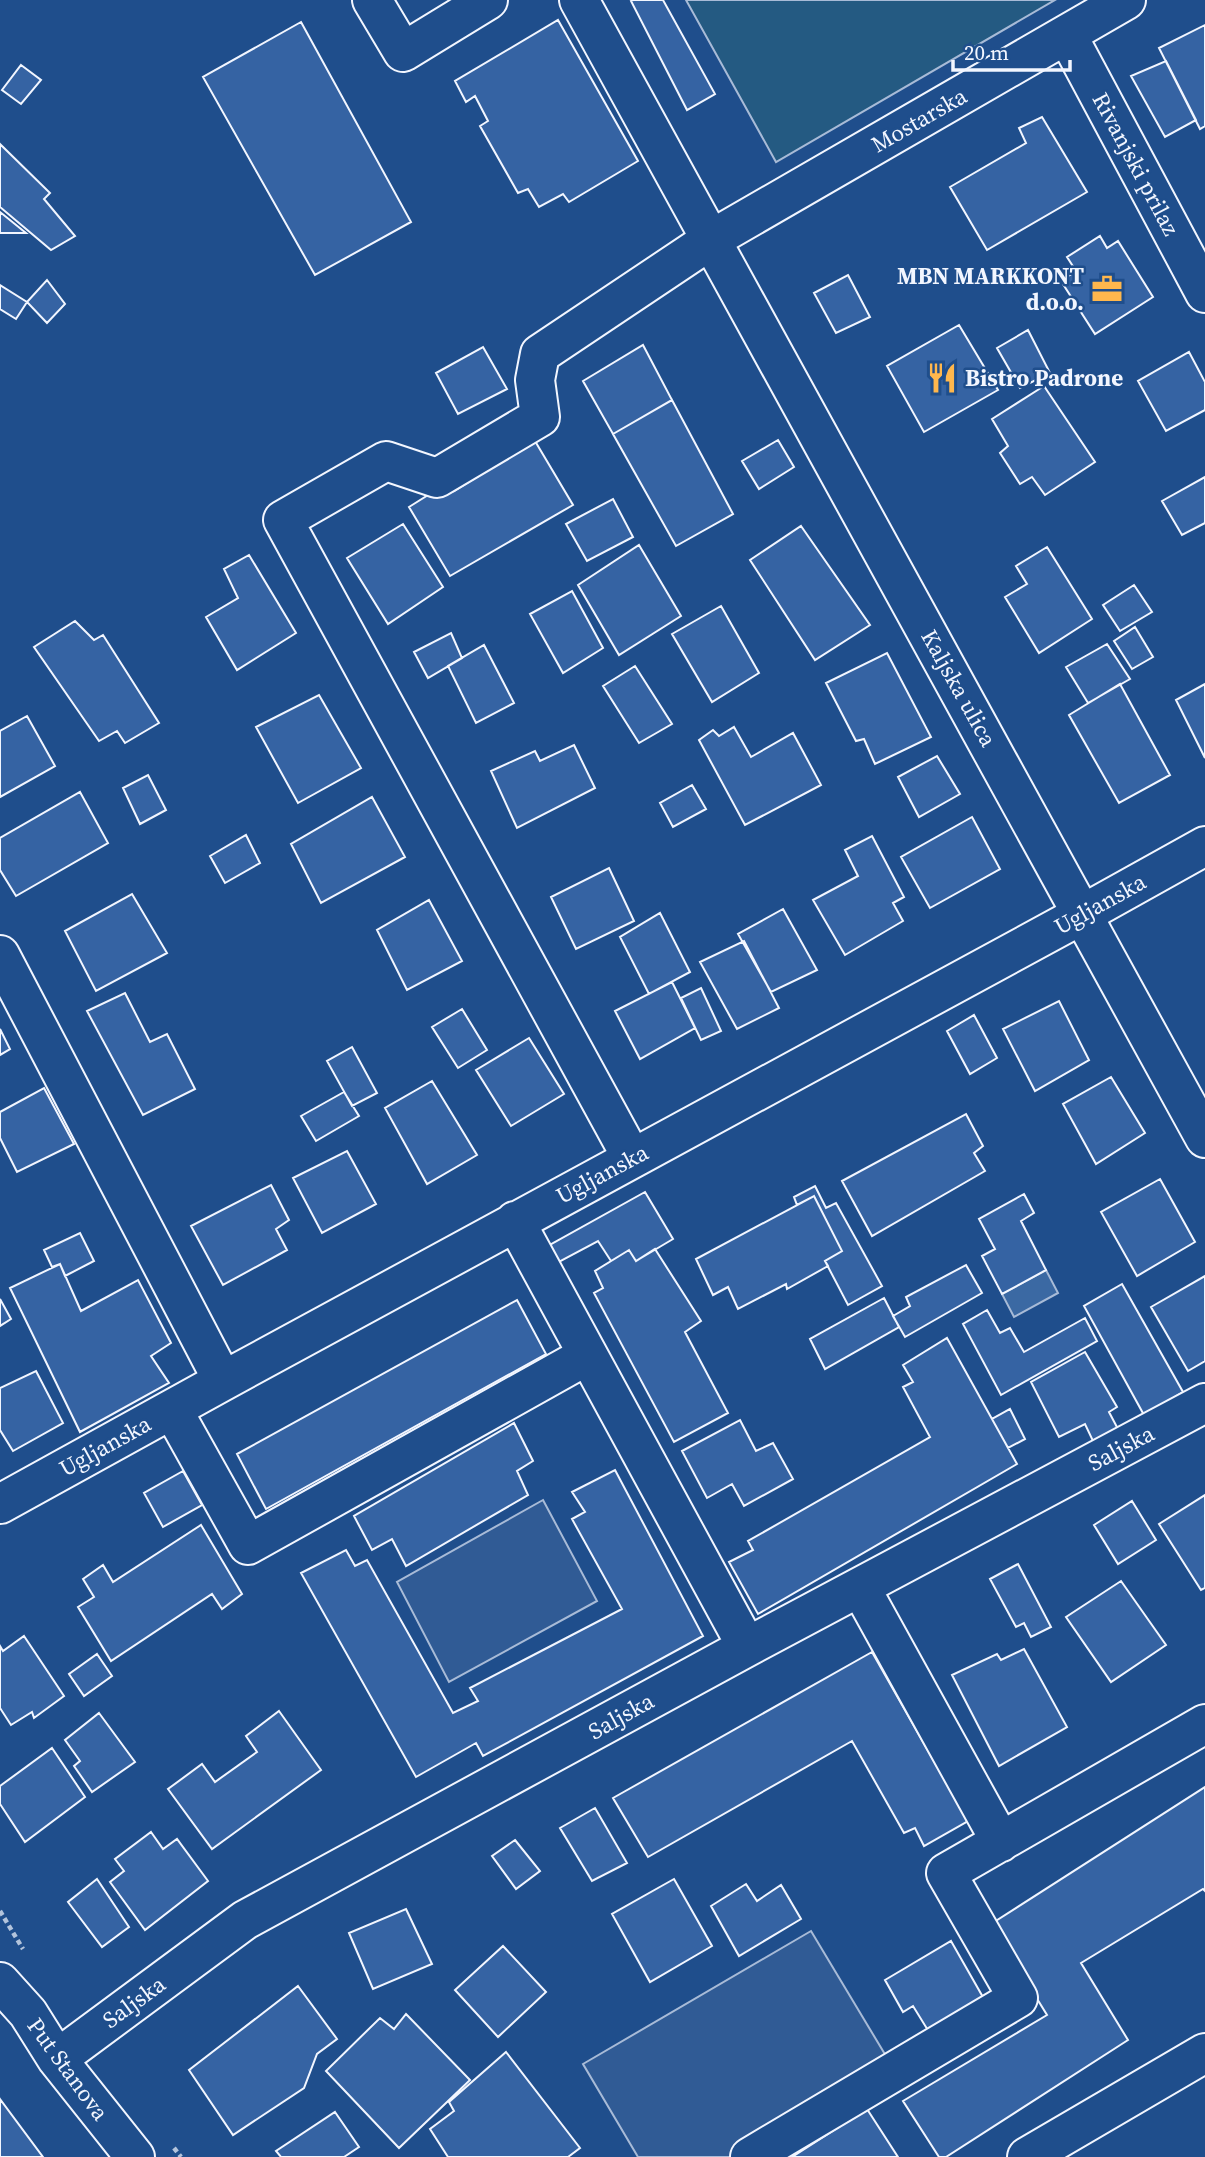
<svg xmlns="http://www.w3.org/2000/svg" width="1205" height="2157" font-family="'Source Serif 4',serif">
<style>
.green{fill:#245a82;stroke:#a8bbd7;stroke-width:2}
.parking{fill:#305b95;stroke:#a8bbd7;stroke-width:2}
.water{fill:#3b69a3;stroke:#a8bbd7;stroke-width:2}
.building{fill:#3563a3;stroke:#f2f6ff;stroke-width:2}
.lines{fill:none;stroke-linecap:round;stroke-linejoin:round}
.minor-casing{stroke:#f2f6ff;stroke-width:42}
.path{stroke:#b3c4dc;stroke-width:4.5;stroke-dasharray:5 3.5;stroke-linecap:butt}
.minor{stroke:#1f4e8c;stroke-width:38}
.labels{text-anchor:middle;stroke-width:5;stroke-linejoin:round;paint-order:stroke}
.street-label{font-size:23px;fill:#f2f6ff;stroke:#1f4e8c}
.poi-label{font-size:23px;font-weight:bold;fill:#f2f6ff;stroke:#1f4e8c;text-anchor:end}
</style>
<rect width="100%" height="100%" fill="#1f4e8c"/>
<path class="green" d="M686,0H1055L776,162Z"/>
<path class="parking" d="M543,1500L597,1601L449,1682L397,1582Z
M811,1931L889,2061L730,2157H638L583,2064Z"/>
<path class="water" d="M1046,1270L1058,1293L1014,1317L1002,1294Z"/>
<path class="building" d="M633,0H663L715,94L687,110L631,1Z
M558,20L638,161L569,202L563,194L539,207L528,189L518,193L480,126L488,121L475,96L466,102L455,81Z
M301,22L411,222L315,275L203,77Z
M1205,25V126L1200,129L1159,48Z
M1166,61L1196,120L1165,137L1131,76Z
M21,65L41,80L21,104L2,90Z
M1042,117L1087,192L987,250L950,187L1026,143L1019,128Z
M0,144L50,193L44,199L75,236L51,250L0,207Z
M0,212L26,233H0Z
M1100,236L1107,248L1118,241L1153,297L1095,334L1061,281L1076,271L1067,257Z
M848,275L870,317L836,333L814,293Z
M47,280L65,304L47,323L27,302Z
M0,285L27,302L16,319L0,309Z
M959,325L998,390L924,432L887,366Z
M1028,330L1050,373L1020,388L997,348Z
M643,345L672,400L613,434L583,381Z
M483,347L507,389L458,414L436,373Z
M1189,352L1205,382V410L1166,431L1138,381Z
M1044,386L1095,462L1045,495L1032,477L1020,484L1000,453L1008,446L992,419Z
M672,400L733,514L676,546L613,434Z
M778,440L794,467L759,489L742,461Z
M535,441L573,505L450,576L409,507L449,482L454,491Z
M1205,477V523L1182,535L1162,501Z
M613,499L633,537L587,561L566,524Z
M403,524L443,587L388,624L347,558Z
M801,526L870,625L815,660L750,560Z
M639,545L681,616L619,655L578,585Z
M1047,547L1092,619L1039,653L1005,597L1027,584L1016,566Z
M249,555L296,633L237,670L206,617L238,598L224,569Z
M1134,585L1152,612L1120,631L1103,605Z
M572,591L603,648L563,673L530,614Z
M721,606L759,673L712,702L672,634Z
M75,621L94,640L103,635L159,723L125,743L117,731L99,741L34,647Z
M1135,627L1153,657L1132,669L1114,641Z
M451,633L462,658L428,678L414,652Z
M1107,644L1130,679L1088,703L1066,667Z
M484,645L514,703L476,723L448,666Z
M887,653L931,737L875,764L864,739L856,741L826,683Z
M635,666L672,724L639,743L603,686Z
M1120,684L1170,775L1119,803L1069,715Z
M1205,684V758L1176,700Z
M319,695L361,768L298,803L256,727Z
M27,716L55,766L0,797V731Z
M734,727L751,757L793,733L821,785L745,825L699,740L713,730L719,736Z
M574,745L595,788L517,828L491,771L535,751L540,761Z
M937,756L960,794L919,817L898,777Z
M148,775L166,810L140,824L123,788Z
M692,785L706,809L673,827L660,803Z
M80,792L108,843L16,896L0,870V838Z
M372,797L405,857L321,903L291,844Z
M972,817L1000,869L930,908L901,857Z
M246,835L260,863L225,883L210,856Z
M872,836L904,897L893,903L903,921L845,955L813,900L858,876L845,850Z
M609,868L634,921L576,949L551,897Z
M132,894L167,953L96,991L65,931Z
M429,900L462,961L407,990L377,930Z
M783,909L817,970L771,992L738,934Z
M660,913L690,972L649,994L620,937Z
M744,941L779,1008L737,1029L700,962Z
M672,982L695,1028L640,1059L615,1011Z
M701,988L721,1031L701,1040L681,998Z
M125,993L150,1042L167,1034L195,1089L143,1115L87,1011Z
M1059,1001L1089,1060L1035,1091L1003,1029Z
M462,1009L487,1050L458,1068L432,1027Z
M974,1015L997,1058L970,1074L947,1031Z
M0,1029L10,1049L0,1055Z
M529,1038L564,1094L511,1126L476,1070Z
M352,1047L377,1093L352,1106L327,1061Z
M1111,1077L1145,1133L1096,1164L1063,1104Z
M432,1081L477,1155L427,1184L385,1108Z
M44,1088L74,1144L17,1172L0,1138V1112Z
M344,1092L359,1116L316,1141L301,1116Z
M966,1114L983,1146L974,1153L985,1171L872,1236L842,1181Z
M347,1151L376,1204L322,1233L293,1178Z
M1160,1179L1195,1242L1137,1276L1101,1212Z
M271,1185L289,1220L276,1229L287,1250L223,1285L191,1226Z
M815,1186L826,1208L836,1203L882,1286L848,1305L825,1261L842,1251L814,1196L797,1205L794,1197Z
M645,1192L673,1239L636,1261L629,1250L611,1261L598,1241L557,1263L548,1246Z
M1024,1194L1034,1213L1021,1221L1046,1270L1002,1294L982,1256L995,1249L979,1219Z
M814,1196L842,1251L825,1261L828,1266L787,1289L786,1284L738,1309L728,1287L713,1295L696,1259Z
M80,1233L94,1261L65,1276L60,1264L52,1267L44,1250Z
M655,1249L701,1321L685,1332L728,1413L674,1442L594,1293L603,1288L595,1271L629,1250L636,1261Z
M60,1264L81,1311L138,1280L171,1343L151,1356L169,1383L80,1432L10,1288Z
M966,1265L982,1293L905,1337L893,1316L910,1306L906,1297Z
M1205,1276V1361L1188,1371L1151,1307Z
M1122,1284L1183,1392L1144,1415L1084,1306Z
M884,1298L899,1327L825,1369L810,1339Z
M0,1299L11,1319L0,1326Z
M517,1300L546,1354L266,1509L237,1454Z
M987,1310L1000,1333L1010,1328L1024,1352L1085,1318L1097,1341L1001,1395L963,1324Z
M947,1338L1017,1464L758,1614L729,1562L753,1550L748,1541L930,1437L903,1387L913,1382L903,1365Z
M1085,1352L1117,1407L1109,1412L1118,1429L1093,1441L1085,1424L1059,1437L1031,1382Z
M36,1371L63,1423L13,1451L0,1430V1388Z
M1010,1409L1025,1439L1008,1448L992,1419Z
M740,1420L756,1451L773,1443L793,1479L744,1506L732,1484L707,1498L682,1451Z
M514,1423L533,1461L517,1471L528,1495L406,1566L392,1539L372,1550L354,1516Z
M615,1470L703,1636L483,1756L476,1743L416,1777L301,1573L346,1550L355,1566L367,1560L453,1713L478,1701L470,1688L622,1609L572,1519L585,1512L572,1492Z
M183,1471L202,1505L163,1527L144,1493Z
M1205,1495V1588L1201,1590L1159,1524Z
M1132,1501L1156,1540L1118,1564L1094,1525Z
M201,1525L242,1594L222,1609L212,1594L111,1661L78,1607L94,1597L83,1579L103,1565L113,1582Z
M1018,1564L1051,1627L1031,1637L1024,1623L1016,1627L990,1579Z
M1121,1581L1166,1645L1111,1682L1066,1617Z
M24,1636L64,1696L34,1718L32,1712L11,1725L0,1708V1646L3,1651Z
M1024,1649L1067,1727L999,1766L952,1675L997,1654L1001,1660Z
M872,1652L968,1821L924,1846L915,1828L904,1833L852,1741L648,1857L613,1798Z
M97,1654L112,1676L84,1696L69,1674Z
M279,1711L321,1770L212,1849L168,1789L202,1764L215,1782L257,1752L246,1736Z
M99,1713L135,1762L92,1792L74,1766L80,1761L65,1740Z
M52,1748L85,1797L25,1842L0,1804V1786Z
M1205,1787V1891L1203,1889L1081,1963L1128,2040L946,2157H939L903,2101L1047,2015L991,1924Z
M595,1808L627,1863L592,1881L560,1828Z
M151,1832L163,1849L177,1839L208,1881L145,1930L110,1882L124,1871L115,1859Z
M515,1840L540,1871L516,1889L492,1856Z
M97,1879L129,1927L102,1947L68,1902Z
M674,1879L712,1946L650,1982L612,1914Z
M746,1884L757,1901L781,1885L801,1919L739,1956L711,1906Z
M406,1909L432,1964L373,1989L349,1933Z
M951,1941L984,1999L929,2032L913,2006L903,2012L885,1980Z
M503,1946L546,1992L498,2037L455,1990Z
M298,1986L337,2039L317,2054L304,2088L233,2135L189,2070Z
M406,2014L470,2080L399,2148L326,2071L380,2018L394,2029Z
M506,2052L580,2148L568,2157H448L430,2129L454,2111L449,2102Z
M0,2099L43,2157H0Z
M867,2109L898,2157H792Z
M335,2112L359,2147L344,2157H281L276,2151Z"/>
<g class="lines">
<g class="minor-casing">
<path id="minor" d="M372,0L403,52L488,0
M579,0L1205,1138
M1067,35L1205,293
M0,955L223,1381
M632,1158L283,520L386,461L437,478L540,417L535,380L540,354L712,239L1126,0
M515,1221L747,1647
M172,1409L248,1545L588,1355
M0,1504L223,1381L1083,914L1205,846
M860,1587L1001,1842
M0,1982L28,2013L57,2059L135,2157
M57,2059L245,1920L747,1647L1205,1403
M750,2157L1018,1998L946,1873L1205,1724
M1027,2157L1205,2053"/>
</g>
<path class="path" d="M0,1911L23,1949
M174,2148L181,2157"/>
<use href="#minor" class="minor"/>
</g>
<defs>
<g id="office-bare" transform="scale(2.415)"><path d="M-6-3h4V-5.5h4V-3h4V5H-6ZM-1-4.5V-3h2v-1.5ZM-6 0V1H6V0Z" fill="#ffb74d" stroke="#1f4e8c" stroke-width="2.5" paint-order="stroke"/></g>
<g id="restaurant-bare" transform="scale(2.415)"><path d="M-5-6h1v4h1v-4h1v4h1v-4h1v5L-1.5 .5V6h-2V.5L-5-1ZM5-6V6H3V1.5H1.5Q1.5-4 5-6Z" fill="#ffb74d" stroke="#1f4e8c" stroke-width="2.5" paint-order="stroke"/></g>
</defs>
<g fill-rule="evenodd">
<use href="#office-bare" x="1107" y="289"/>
<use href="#restaurant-bare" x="942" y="378"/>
</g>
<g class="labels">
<g class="street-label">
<text transform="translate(919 120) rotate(-30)" y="8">Mostarska</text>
<text transform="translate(1136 164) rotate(62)" y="8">Rivanjski prilaz</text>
<text transform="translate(959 688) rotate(61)" y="8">Kaljska ulica</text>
<text transform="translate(1100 904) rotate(-29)" y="8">Ugljanska</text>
<text transform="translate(602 1174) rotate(-28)" y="8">Ugljanska</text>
<text transform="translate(105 1446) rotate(-29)" y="8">Ugljanska</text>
<text transform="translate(1121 1448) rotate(-28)" y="8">Saljska</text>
<text transform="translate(621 1716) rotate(-29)" y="8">Saljska</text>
<text transform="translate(134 2002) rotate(-36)" y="8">Saljska</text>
<text transform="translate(68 2069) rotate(54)" y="8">Put Stanova</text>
</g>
<g class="poi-label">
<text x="1084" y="284">MBN MARKKONT<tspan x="1084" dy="26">d.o.o.</tspan></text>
<text x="965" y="386" text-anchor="start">Bistro Padrone</text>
</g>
</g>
<path d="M953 60v10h117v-10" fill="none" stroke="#f2f6ff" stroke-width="3.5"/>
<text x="964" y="60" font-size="21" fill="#f2f6ff" stroke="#1f4e8c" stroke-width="5" paint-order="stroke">20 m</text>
</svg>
